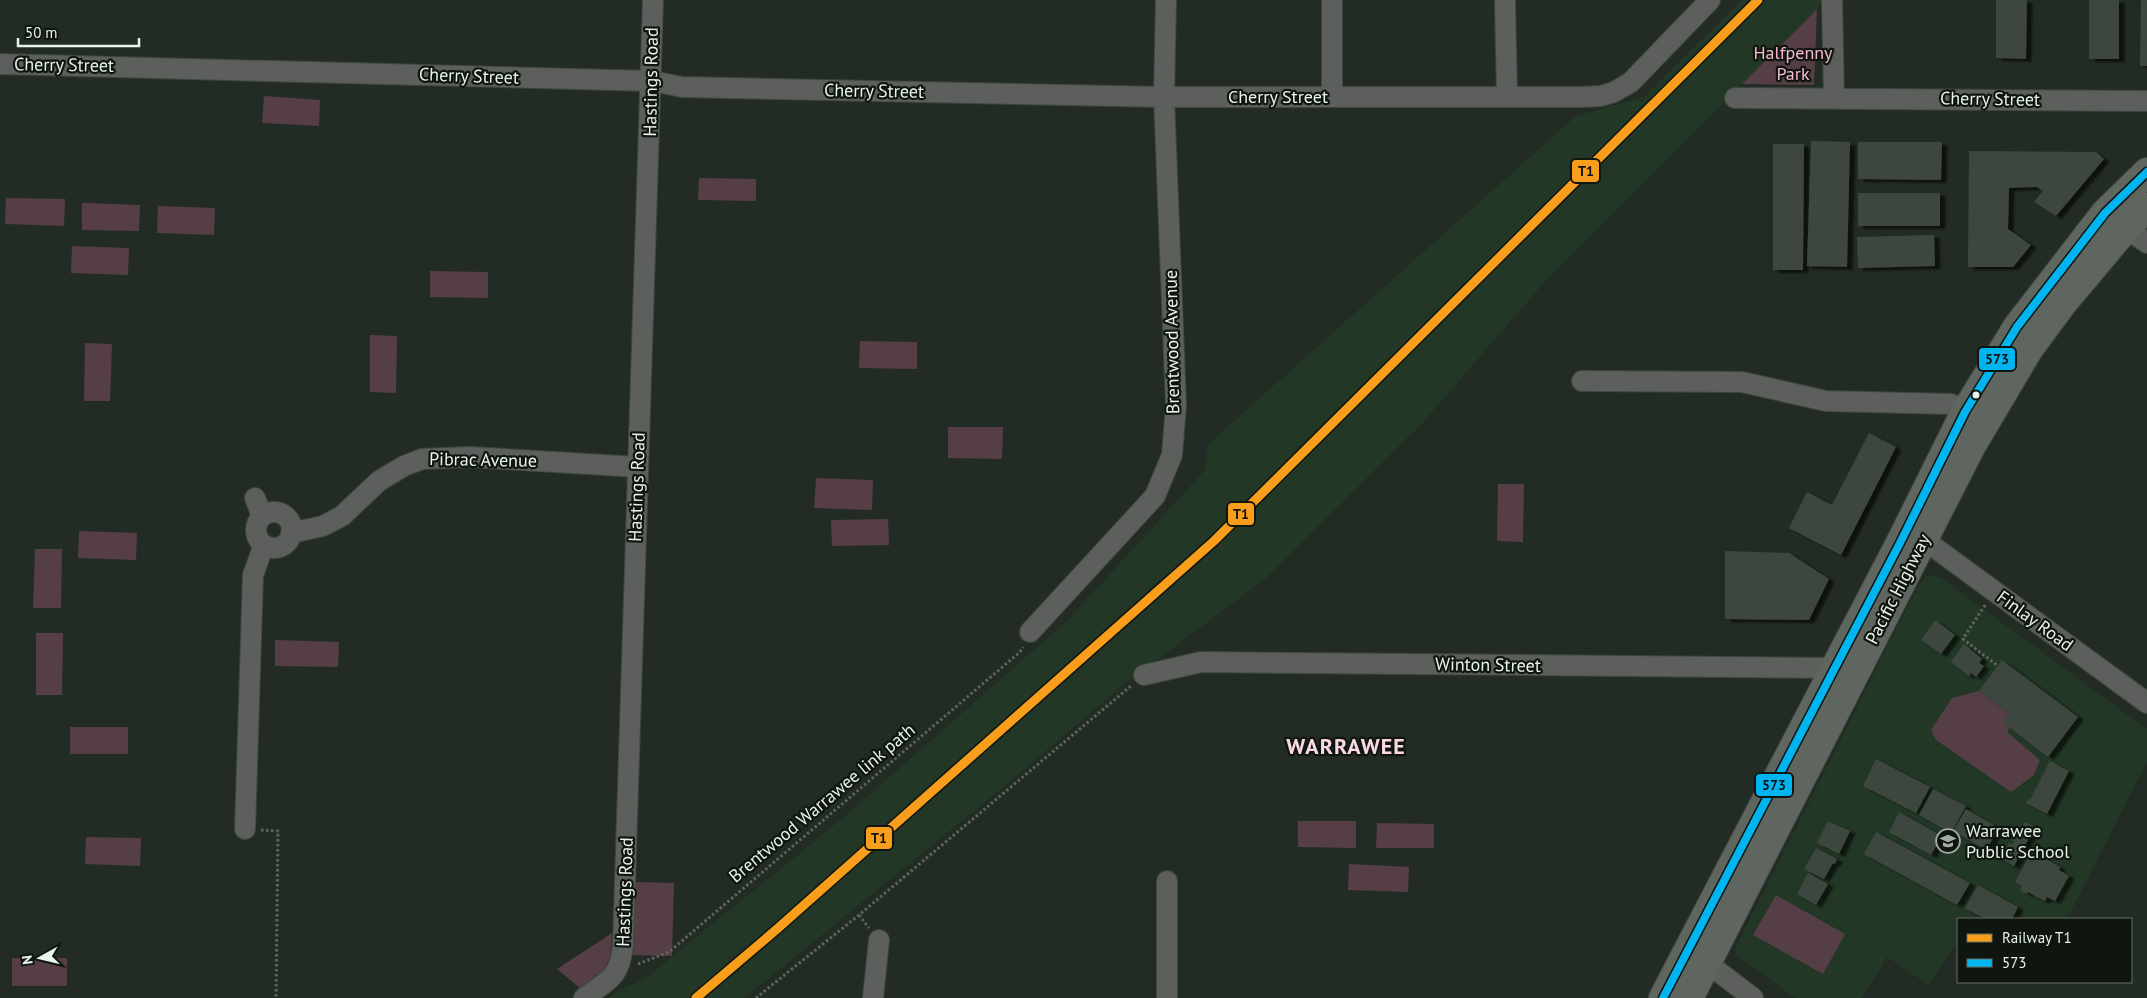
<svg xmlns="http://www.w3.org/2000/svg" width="2147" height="998" font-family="'PT Sans',sans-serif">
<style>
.built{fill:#223725}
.green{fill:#563e47}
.building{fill:#3e473f;filter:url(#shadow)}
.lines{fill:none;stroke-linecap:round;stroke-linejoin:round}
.minor-casing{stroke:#3f4740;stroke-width:22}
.highway-casing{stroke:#3f4740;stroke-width:30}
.path{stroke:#606460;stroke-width:3;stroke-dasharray:2.5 2.5;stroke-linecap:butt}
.minor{stroke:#5c5f5c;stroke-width:20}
.highway{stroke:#5f6660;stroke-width:28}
.bus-1-casing{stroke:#0f160f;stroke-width:11}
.bus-1{stroke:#00b5ef;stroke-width:8}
.rail-1-casing{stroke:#0f160f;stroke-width:12}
.rail-1{stroke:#f99d1c;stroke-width:9}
.bus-dot{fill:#e8f3e9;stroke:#0f160f;stroke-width:2}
.labels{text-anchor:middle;stroke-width:4.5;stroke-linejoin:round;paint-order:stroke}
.park-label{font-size:18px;fill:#f7b8d0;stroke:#0f160f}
.street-label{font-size:18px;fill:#e8f3e9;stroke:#0f160f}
.poi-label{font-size:18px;fill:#e8f3e9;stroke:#0f160f;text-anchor:start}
.district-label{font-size:22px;font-weight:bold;letter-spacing:1px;fill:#f9d8e4;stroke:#0f160f}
.line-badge{stroke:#0f160f;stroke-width:2}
.pale-badge-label{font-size:14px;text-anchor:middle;font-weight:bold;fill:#111}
</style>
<defs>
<filter id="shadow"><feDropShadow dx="5.5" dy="3" stdDeviation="1" flood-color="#0009"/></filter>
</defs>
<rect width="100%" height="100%" fill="#232c24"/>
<path class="built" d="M1741,0H1825L1542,285L1425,420L1265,579L1123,685L999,791L744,998H609L619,990L646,978L844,817L1068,620L1205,470L1208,444L1576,116L1644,97Z
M1929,575L1941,578L2147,729V762L2067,919H1958V941L1929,985L1887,957L1862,998H1796L1737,956L1735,949L1918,586Z"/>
<path class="green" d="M1817,9L1814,85L1742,84Z
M264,96L320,100L319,126L262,123Z
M699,178L756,179V201L698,200Z
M6,198L65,199L64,226L5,224Z
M82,203L140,205L139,231L82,230Z
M158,206L215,208L214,235L157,233Z
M72,246L129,248L128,275L71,273Z
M430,271L488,272V298L430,297Z
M370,335L397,336L396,393L370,392Z
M860,341L917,342V369L859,368Z
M85,343L112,344L110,401H84Z
M948,427H1003L1002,459L948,458Z
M816,478L873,480L872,510L814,508Z
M1498,484H1524L1523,542L1497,541Z
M888,519L889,545L832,546L831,520Z
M79,531L137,533L136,560L78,558Z
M35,549H62L61,608H33Z
M36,633H63L62,695H36Z
M275,640L339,642L338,667L275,666Z
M1979,691L2009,713L2010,727L2007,732L2040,760L2034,775L2011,792L1936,740L1931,730L1952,698Z
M70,727H128V754H70Z
M1298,821H1356V848L1298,847Z
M1377,823L1434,824V848H1376Z
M86,837L141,838L140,866L85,864Z
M1349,864L1409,867L1408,892L1348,890Z
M635,882L674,883L672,956L633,955Z
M1776,895L1845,934L1823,974L1753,935Z
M612,933C611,969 607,968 580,988L557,969Z
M12,958H67V986H12Z"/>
<path class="building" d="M1996,0H2027L2026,59L1996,58Z
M2089,0H2119V59H2089Z
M2141,0H2147V66H2140Z
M1811,141L1850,142L1847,267L1807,266Z
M1858,142H1942L1941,180L1858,179Z
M1773,144H1804L1803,270H1773Z
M1969,151L2096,152L2104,159L2056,216L2034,202L2043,191L2037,187L2009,188L2008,229L2031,245L2013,267H1968Z
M1858,193H1940V226H1858Z
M1934,235L1935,266L1858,268L1857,237Z
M1869,433L1896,447L1841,555L1789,528L1807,492L1832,505Z
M1725,551L1789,553L1829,579L1809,620L1725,619Z
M1935,620L1955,635L1941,654L1921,640Z
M1964,644L1982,659L1979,663L1984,666L1976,677L1971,673L1969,676L1951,662Z
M2002,660L2078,717L2048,757L2002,722L2009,713L1979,691Z
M1876,759L1930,787L1916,813L1863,786Z
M2050,761L2069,771L2047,814L2026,803L2028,799L2030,800Z
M1933,789L1966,806L1951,833L1919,815Z
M1966,809L1999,828L1986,850L1953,831Z
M1899,812L1942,836L1931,855L1889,832Z
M1828,821L1850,831L1839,854L1817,843Z
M2025,822L2035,827L2014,866L2000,858L2009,843L2012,845L2014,841L2011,840L2019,825L2022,827Z
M1876,832L1970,883L1957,905L1864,854Z
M1816,848L1837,859L1835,864L1833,863L1824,879L1804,869Z
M2030,855L2042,861L2044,858L2060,867L2059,870L2069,876L2055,901L2047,897L2045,901L2028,892L2027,894L2020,890L2022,886L2015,882Z
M1808,873L1828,884L1816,905L1797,894Z
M1978,885L2018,907L2012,919H1986L1965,908Z"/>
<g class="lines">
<g class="minor-casing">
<path id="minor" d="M1332,0V97
M1505,0L1507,97
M1832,0L1834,97
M0,64L652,81L682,87L1164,97H1581L1601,96L1614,92L1631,82L1710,0
M1735,98L2147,101
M2126,228L2147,243
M1582,381L1742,382L1826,401L1951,404L1965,412
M255,498L262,516
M256 530a18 18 0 1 1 36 0a18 18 0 1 1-36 0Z
M291,533L323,526L342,516L379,481L404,466L422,459L470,457L638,467
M1923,539L2147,703
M1030,632L1155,496L1172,455L1176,405L1164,97L1166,0
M1144,675L1201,662L1833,668
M245,829L253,575L264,545
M1706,965L1715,969L1753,998
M584,998C609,980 620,977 623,945L653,0
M873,998L879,940
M1167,998V881"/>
</g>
<g class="highway-casing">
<path id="highway" d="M1663,998L1901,541L1965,412L2017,327L2105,213L2147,172
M1689,998L1972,445L2029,349L2063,303L2126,228L2147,207"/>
</g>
<path class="path" d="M1985,605L1963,639L1998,666
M261,830L278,831L276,998
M859,915L869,928
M638,964L669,952L1020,652L1023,647
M756,998L859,915L1132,685"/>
<use href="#minor" class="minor"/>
<use href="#highway" class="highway"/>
<g class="bus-1-casing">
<path id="bus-1" d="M1663,998L1901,541L1965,412L2017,327L2105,213L2147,172"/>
</g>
<use href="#bus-1" class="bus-1"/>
<g class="rail-1-casing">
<path id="rail-1" d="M696,998L777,929L1214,541L1758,0"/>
</g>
<use href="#rail-1" class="rail-1"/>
</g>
<defs>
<g id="school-ring" transform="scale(1.25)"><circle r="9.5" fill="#0f160f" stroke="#a3ada4" stroke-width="1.5"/><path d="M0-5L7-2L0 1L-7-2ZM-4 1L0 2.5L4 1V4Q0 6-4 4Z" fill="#a3ada4"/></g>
</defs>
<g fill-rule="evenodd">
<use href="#school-ring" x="1948" y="841"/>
</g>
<circle class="bus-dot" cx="1976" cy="395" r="4.5"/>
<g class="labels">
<g class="park-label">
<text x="1793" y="59">Halfpenny<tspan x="1793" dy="21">Park</tspan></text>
</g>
<g class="street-label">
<text transform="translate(64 65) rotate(1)" y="6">Cherry Street</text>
<text transform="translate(469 76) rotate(2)" y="6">Cherry Street</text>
<text transform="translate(651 82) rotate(-89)" y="6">Hastings Road</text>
<text transform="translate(874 91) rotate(1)" y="6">Cherry Street</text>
<text x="1278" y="103">Cherry Street</text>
<text transform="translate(1990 99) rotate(1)" y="6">Cherry Street</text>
<text transform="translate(1172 342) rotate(-91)" y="6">Brentwood Avenue</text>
<text transform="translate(483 460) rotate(1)" y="6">Pibrac Avenue</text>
<text transform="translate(637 487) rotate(-88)" y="6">Hastings Road</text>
<text transform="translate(1898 589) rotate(-63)" y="6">Pacific Highway</text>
<text transform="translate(2035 621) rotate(36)" y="6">Finlay Road</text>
<text transform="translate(1488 665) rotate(1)" y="6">Winton Street</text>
<text transform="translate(822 803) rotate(-40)" y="6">Brentwood Warrawee link path</text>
<text transform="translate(625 892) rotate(-88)" y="6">Hastings Road</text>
</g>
<g class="poi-label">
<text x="1966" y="837">Warrawee<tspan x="1966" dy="21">Public School</tspan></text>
</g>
<g class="district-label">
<text x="1346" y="754">WARRAWEE</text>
</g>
</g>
<g class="line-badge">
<rect x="1571" y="159" width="29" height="24" rx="5" fill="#f99d1c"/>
<rect x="1978" y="347" width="38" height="24" rx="5" fill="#00b5ef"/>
<rect x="1227" y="502" width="28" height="24" rx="5" fill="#f99d1c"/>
<rect x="1755" y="773" width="38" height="24" rx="5" fill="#00b5ef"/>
<rect x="865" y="826" width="28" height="24" rx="5" fill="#f99d1c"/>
</g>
<g class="pale-badge-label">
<text x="1586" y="176">T1</text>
<text x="1997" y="364">573</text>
<text x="1241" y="519">T1</text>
<text x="1774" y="790">573</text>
<text x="879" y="843">T1</text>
</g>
<rect x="1957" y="918" width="175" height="65" fill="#0f160f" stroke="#666e66"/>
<rect x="1967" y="934" width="25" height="8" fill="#f99d1c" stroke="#666e66"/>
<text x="2002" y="943" font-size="15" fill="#e8f3e9">Railway T1</text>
<rect x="1967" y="959" width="25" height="8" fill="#00b5ef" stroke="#666e66"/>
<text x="2002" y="968" font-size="15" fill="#e8f3e9">573</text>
<g transform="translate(40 958) rotate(262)" stroke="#0f160f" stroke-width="4" paint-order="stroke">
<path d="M0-4L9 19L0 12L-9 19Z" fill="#e8f3e9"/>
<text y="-8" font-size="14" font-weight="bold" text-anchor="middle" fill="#e8f3e9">N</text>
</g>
<path d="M18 38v8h121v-8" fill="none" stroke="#e8f3e9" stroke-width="2.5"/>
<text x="25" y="38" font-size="15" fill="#e8f3e9" stroke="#0f160f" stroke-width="4" paint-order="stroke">50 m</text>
</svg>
